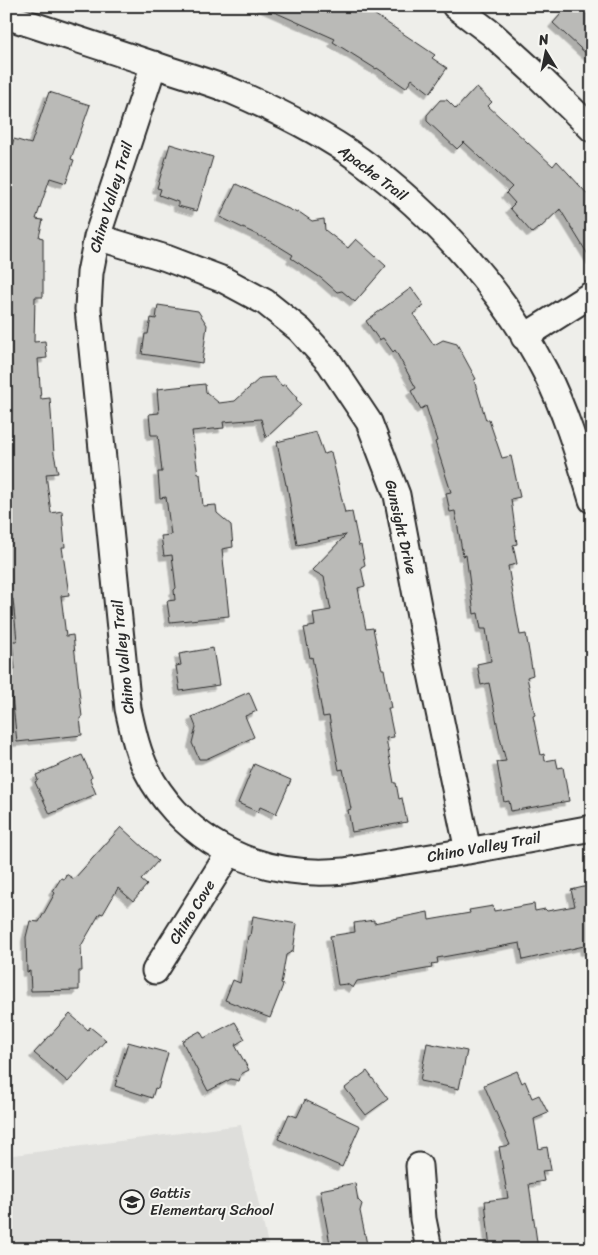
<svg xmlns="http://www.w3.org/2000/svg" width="598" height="1255" font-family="Sriracha,sans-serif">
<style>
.built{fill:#dededb}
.building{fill:#babab7;stroke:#2b2b2b;filter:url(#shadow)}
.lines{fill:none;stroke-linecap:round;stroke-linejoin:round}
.street-casing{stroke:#2b2b2b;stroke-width:29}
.street{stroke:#f6f6f2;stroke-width:25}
.labels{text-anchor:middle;stroke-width:4;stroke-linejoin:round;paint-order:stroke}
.street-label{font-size:15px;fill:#2b2b2b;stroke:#f6f6f2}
.poi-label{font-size:15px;fill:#2b2b2b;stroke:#f6f6f2;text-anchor:start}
</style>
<defs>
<filter id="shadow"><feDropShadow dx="-4.5" dy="4.5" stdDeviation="0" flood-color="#0004"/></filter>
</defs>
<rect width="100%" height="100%" fill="#eeeeea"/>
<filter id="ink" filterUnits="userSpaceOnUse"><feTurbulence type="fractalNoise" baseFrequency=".02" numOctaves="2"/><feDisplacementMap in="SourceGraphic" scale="10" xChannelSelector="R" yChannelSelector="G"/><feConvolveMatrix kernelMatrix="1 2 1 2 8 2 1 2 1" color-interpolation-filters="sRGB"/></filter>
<g filter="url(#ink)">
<path class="built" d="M241,1125L269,1249H6V1156Z"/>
<path class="building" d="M261,6H362L435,55L432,58L447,68L430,93L412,79L406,88L377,68L376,69L333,42L335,39Z
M568,6H592V59L553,23Z
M476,87L492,102L488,106L553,166L557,161L592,199V261L560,209L539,229L538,228L532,233L510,208L515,203L506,193L512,187L464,142L457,149L427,121V115L440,100H447L456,109Z
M49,92L90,105L71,159L74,160L66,183L50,178L36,219L43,220L39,237L43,238V297H35L34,342L45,341L47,358L38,359L41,399L50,398L54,454L58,473L46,474L51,513L62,511L65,547H62L69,595L61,596L66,636L73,635L82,717L80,718L82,735L17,742L9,669H15L12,641H17L13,599H6V203L9,186L6,185V163L14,139L31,144Z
M170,144L213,157L197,211L178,206V202L159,195L161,189L157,188Z
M236,184L297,213L299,212L312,221L324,219L325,230L348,248L356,239L386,266L355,302L342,291L337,292L321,278L291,258L293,255L272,242L220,217Z
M411,288L424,306L413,314L434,345L443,340L457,344L476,379L474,380L486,420H489L502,458L511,456L520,497L511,499L517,544L513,545L517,564L508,566L520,635L526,634L533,675L527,677L535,715L533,716L541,755L544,754L545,761L556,759L558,768L563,767L569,801L511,811L509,801L504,802L497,762L506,761L500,738L489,683L481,685L477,664L491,661L486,629H481L478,613L474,614L466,555L463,556L455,511L450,512L446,493L451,492L435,442L437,441L426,406L421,409L411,391L416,388L395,350L393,352L383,338L379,340L366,321Z
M158,305L198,311L207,325L202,363L142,354L145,334H148L151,318L156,319Z
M274,377L282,386L285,384L297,398L296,399L301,405L266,438L261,419L223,422L224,428L192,431L198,474H200L203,506L216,505L217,513L231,525L233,547L222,549L229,616L170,622L167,601L175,600L174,590L176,588L172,555L164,556L161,536L171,535L166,497L160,498L158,472H162L158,435H151L149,414L159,413L157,389L205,384L206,392L219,403L235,401L260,378Z
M316,432L324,454L331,452L345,513L352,512L359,546L361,545L365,565L361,567L365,586L358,588L366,629L373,628L379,658L382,669H384L391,708H388L394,737L386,738L394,783H396L399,799L402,798L407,822L352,832L348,810L351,809L343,769L339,770L329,716L323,717L312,657L310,658L304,628L315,626L313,613L331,610L324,577L312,570L346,535L297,545L287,485H286L277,442Z
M213,648L219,685L180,691L176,666L181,665L179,654Z
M249,692L257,711L245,716L254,737L206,759H199L192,743L196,727L192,717Z
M82,755L92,777L90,779L96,794L50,814L35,782L38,780L36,775Z
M254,764L291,780L276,814L260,807L258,812L238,803Z
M121,827L158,861L141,880L147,885L133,901L118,888L103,914L100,913L81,946L82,971H79V990L31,991L30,971L27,972L26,937L30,921L39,922L55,893L53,891L61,878L64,879L66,874L74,879Z
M592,885V950L585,951L584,946L523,960L520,943L437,958L438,963L431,964L432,968L357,981L353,988L347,984L338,985L330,936L355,932L354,923L374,920V923L428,912L429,920L470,913L469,910L493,906L494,911L534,904L535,911L545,909L547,911L575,906L571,890Z
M253,916L297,924L293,951L286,955L281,984L283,985L270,1018L225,1000L233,980L240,983L248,936H250Z
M70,1014L88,1030L90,1027L106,1040L68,1082L34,1053Z
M235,1022L245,1039L235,1045L249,1070L241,1074L239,1081L231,1079L208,1091L182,1041L200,1031L204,1038Z
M128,1042L168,1053L158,1089L155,1088L152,1098L115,1086Z
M427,1043L467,1051L459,1089L420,1081Z
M367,1071L388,1099L366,1115L345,1088Z
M517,1071L522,1083L525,1081L532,1098L539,1095L548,1113L534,1119L539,1149L547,1147L551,1170L542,1171L544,1181L529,1184L538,1249H490L485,1201L508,1198L499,1147L510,1145L484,1085Z
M305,1100L360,1126L342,1167L278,1139L289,1114L297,1117Z
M355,1183L358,1200L362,1204L360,1211L368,1249H331L320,1190Z"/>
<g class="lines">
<g class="street-casing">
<path id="street" d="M455,6L492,34L537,75L592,129
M6,16C60,34 114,51 167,69C189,76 211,83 232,91C276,110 321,132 360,160C434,214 503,290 545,371C566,412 579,457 592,500
M154,64L97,237L90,273L88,309L128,709C133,731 137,751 147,771C154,785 164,799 175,811C220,859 280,877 344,871L468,851L592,828
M97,237L166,258L224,280L265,302L300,330L329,362L369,422L397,495L429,664L468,851
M524,337L592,294
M155,971L229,853
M419,1166L423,1219L429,1249"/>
</g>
<use href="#street" class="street"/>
</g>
</g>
<defs>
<g id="school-ring" transform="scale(1.25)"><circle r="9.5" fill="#f6f6f2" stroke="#2b2b2b" stroke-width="1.5"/><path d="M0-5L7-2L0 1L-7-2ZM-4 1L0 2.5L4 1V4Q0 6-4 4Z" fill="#2b2b2b"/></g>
</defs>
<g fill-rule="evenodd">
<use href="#school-ring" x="132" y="1202"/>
</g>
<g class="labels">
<g class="street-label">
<text transform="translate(373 173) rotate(37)" y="5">Apache Trail</text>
<text transform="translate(111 197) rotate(-73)" y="5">Chino Valley Trail</text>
<text transform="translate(401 527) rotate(77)" y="5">Gunsight Drive</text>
<text transform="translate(123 657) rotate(-96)" y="5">Chino Valley Trail</text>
<text transform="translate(484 847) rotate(-10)" y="5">Chino Valley Trail</text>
<text transform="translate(192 912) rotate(-58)" y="5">Chino Cove</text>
</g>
<g class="poi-label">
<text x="150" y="1198">Gattis<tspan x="150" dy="17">Elementary School</tspan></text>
</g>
</g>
<rect width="598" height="1255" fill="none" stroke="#f6f6f2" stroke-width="25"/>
<rect x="12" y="12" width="573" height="1230" fill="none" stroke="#2b2b2b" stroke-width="2" filter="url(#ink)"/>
<g transform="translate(546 52) rotate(350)" stroke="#f6f6f2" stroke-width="4" paint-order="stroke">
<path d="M0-4L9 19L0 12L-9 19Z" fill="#2b2b2b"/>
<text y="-8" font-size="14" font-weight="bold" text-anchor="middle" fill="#2b2b2b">N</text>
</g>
</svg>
